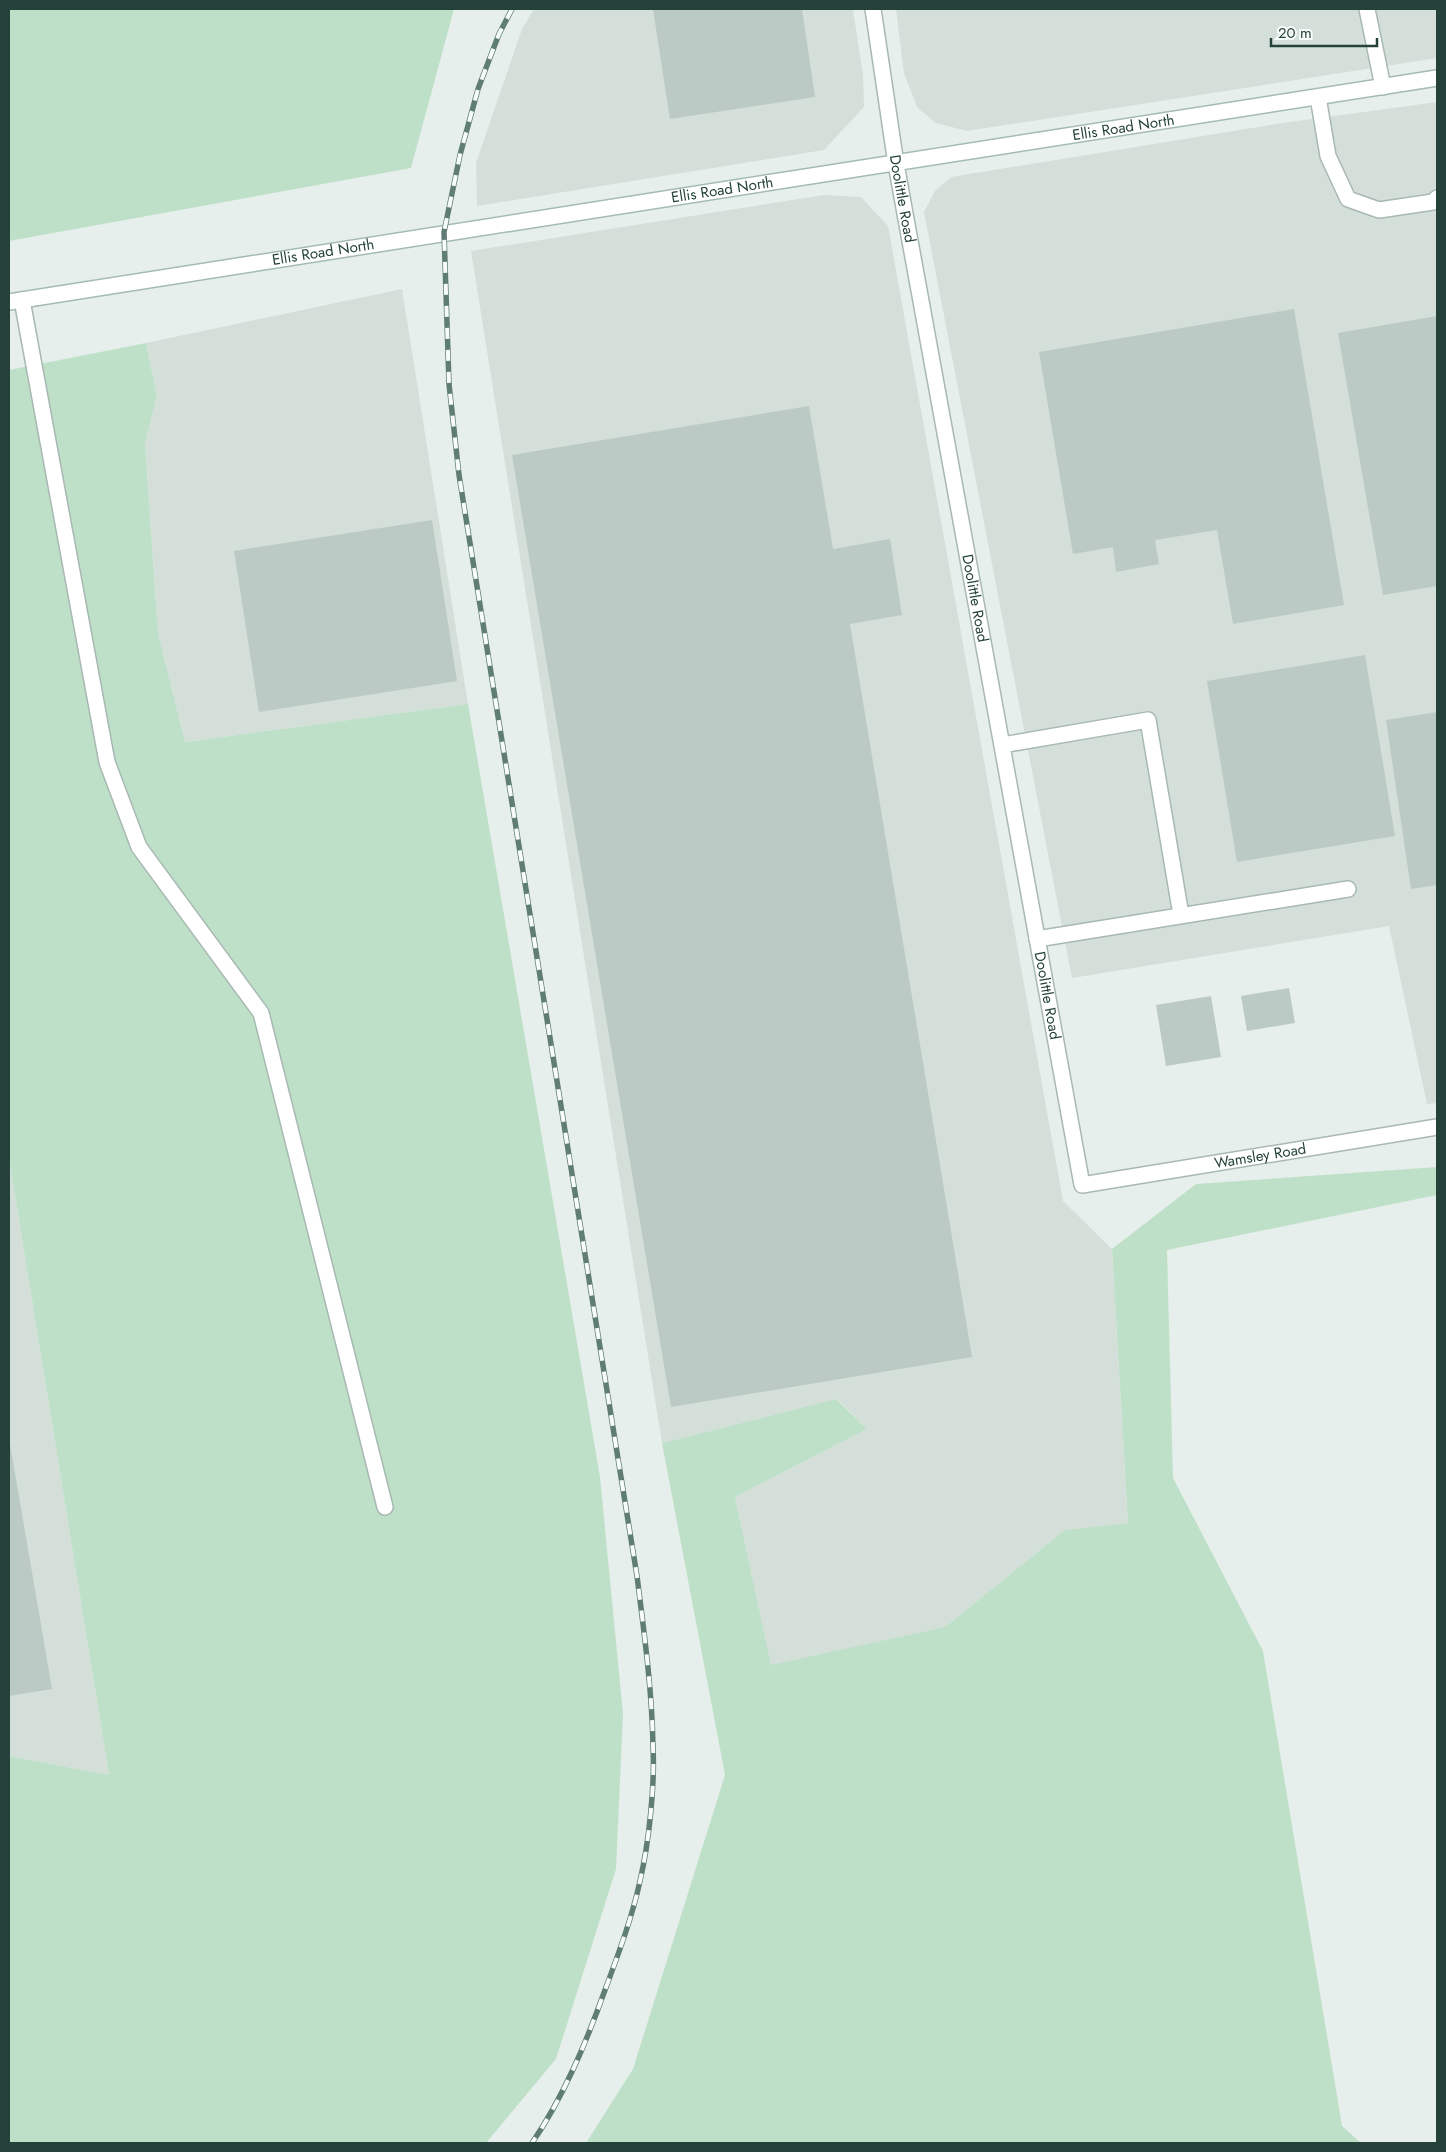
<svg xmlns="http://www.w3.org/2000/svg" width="1446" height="2152" font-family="Jost,sans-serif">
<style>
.built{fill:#d4dfda}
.green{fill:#bfe0c8}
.building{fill:#bbcac4}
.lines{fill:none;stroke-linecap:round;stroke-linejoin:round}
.lane-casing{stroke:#a8b8b2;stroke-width:18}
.street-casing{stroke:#a8b8b2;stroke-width:18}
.secondary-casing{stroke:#a4bbb3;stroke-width:18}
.lane{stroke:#fff;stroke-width:15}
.street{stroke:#fff;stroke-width:15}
.secondary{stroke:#fff;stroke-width:15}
.rail-casing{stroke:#5f7d75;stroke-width:5.5}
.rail{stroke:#f7fbf9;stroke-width:4;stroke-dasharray:11;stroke-linecap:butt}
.labels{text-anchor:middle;stroke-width:5;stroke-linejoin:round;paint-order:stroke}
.street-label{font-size:15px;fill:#24423a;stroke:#f7fbf9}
</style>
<rect width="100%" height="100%" fill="#e6efeb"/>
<path class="built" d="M534,9H853L863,75L864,107L824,150L477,206L476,163L522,29Z
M896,9H1437V58L967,131L936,123L917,107L904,73Z
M1437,102V1103L1427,1104L1389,926L1072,978L924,212L935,191L951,177L1283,123Z
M824,195L861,197L888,226L1063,1201L1112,1249L1128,1523L1065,1530L945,1627L771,1666L735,1497L867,1429L837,1399L662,1443L471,251Z
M402,289L468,704L185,742L158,633L145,444L157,396L146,343Z
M9,1158L109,1775L9,1756Z"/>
<path class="green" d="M9,9H454L411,168L9,241Z
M146,343L157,396L145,444L158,633L185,742L468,704L600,1477L623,1714L616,1869L556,2059L486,2143H9V1756L109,1775L9,1158V370Z
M1437,1167V1195L1167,1250L1173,1478L1263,1651L1342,2126L1361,2143H586L633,2069L725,1775L662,1443L836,1399L867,1429L735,1497L771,1665L945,1627L1065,1530L1128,1523L1112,1249L1196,1184Z"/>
<path class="building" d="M653,9H802L815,97L670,119Z
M1294,309L1344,605L1233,624L1217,530L1155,540L1159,564L1116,572L1113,547L1073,554L1039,352Z
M1437,316V586L1383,595L1338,333Z
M809,406L833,549L890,539L902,615L850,624L972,1357L671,1407L512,455Z
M432,520L457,681L259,712L234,551Z
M1365,655L1395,836L1237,862L1207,681Z
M1437,712V885L1411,889L1386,720Z
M1289,988L1295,1023L1247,1031L1241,996Z
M1211,996L1221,1057L1166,1066L1156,1005Z
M9,1438L52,1689L9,1696Z"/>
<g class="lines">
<g class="lane-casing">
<path id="lane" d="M1367,9L1383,87
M1318,97L1328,156L1348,199L1379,210L1433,202L1437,198
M22,300L107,762L139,847L261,1013L385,1507
M1002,745L1148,720L1181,915
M1037,939L1348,889"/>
</g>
<g class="street-casing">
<g id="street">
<path id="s1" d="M873,9L896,164L1082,1185L1437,1127"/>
</g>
</g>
<g class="secondary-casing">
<g id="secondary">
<path id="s2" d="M9,302C485,225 961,154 1437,78"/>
</g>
</g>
<use href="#lane" class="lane"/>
<use href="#street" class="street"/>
<use href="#secondary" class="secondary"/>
<g class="rail-casing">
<path id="rail" d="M512,9L499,34L478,89L460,155L444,232L449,384L459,475L637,1576C644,1632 652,1689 653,1746C655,1786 649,1842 640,1881C632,1918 618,1955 605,1990C586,2043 564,2096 532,2143"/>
</g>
<use href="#rail" class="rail"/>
</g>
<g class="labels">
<g class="street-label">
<text dy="5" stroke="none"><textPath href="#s2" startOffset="1128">Ellis Road North</textPath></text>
<text dy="5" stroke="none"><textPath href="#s2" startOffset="722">Ellis Road North</textPath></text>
<text dy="5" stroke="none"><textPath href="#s1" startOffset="192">Doolittle Road</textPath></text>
<text dy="5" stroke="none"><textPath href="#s2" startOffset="318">Ellis Road North</textPath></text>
<text dy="5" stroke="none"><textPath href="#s1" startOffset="598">Doolittle Road</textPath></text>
<text dy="5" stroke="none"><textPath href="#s1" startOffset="1002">Doolittle Road</textPath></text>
<text dy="5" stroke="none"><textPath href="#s1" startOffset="1375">Wamsley Road</textPath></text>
</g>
</g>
<rect width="1446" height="2152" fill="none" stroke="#24423a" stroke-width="20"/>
<path d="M1271 38v8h106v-8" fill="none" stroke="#24423a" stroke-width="2.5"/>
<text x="1278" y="38" font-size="15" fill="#24423a" stroke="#f7fbf9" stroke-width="4" paint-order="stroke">20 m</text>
</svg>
